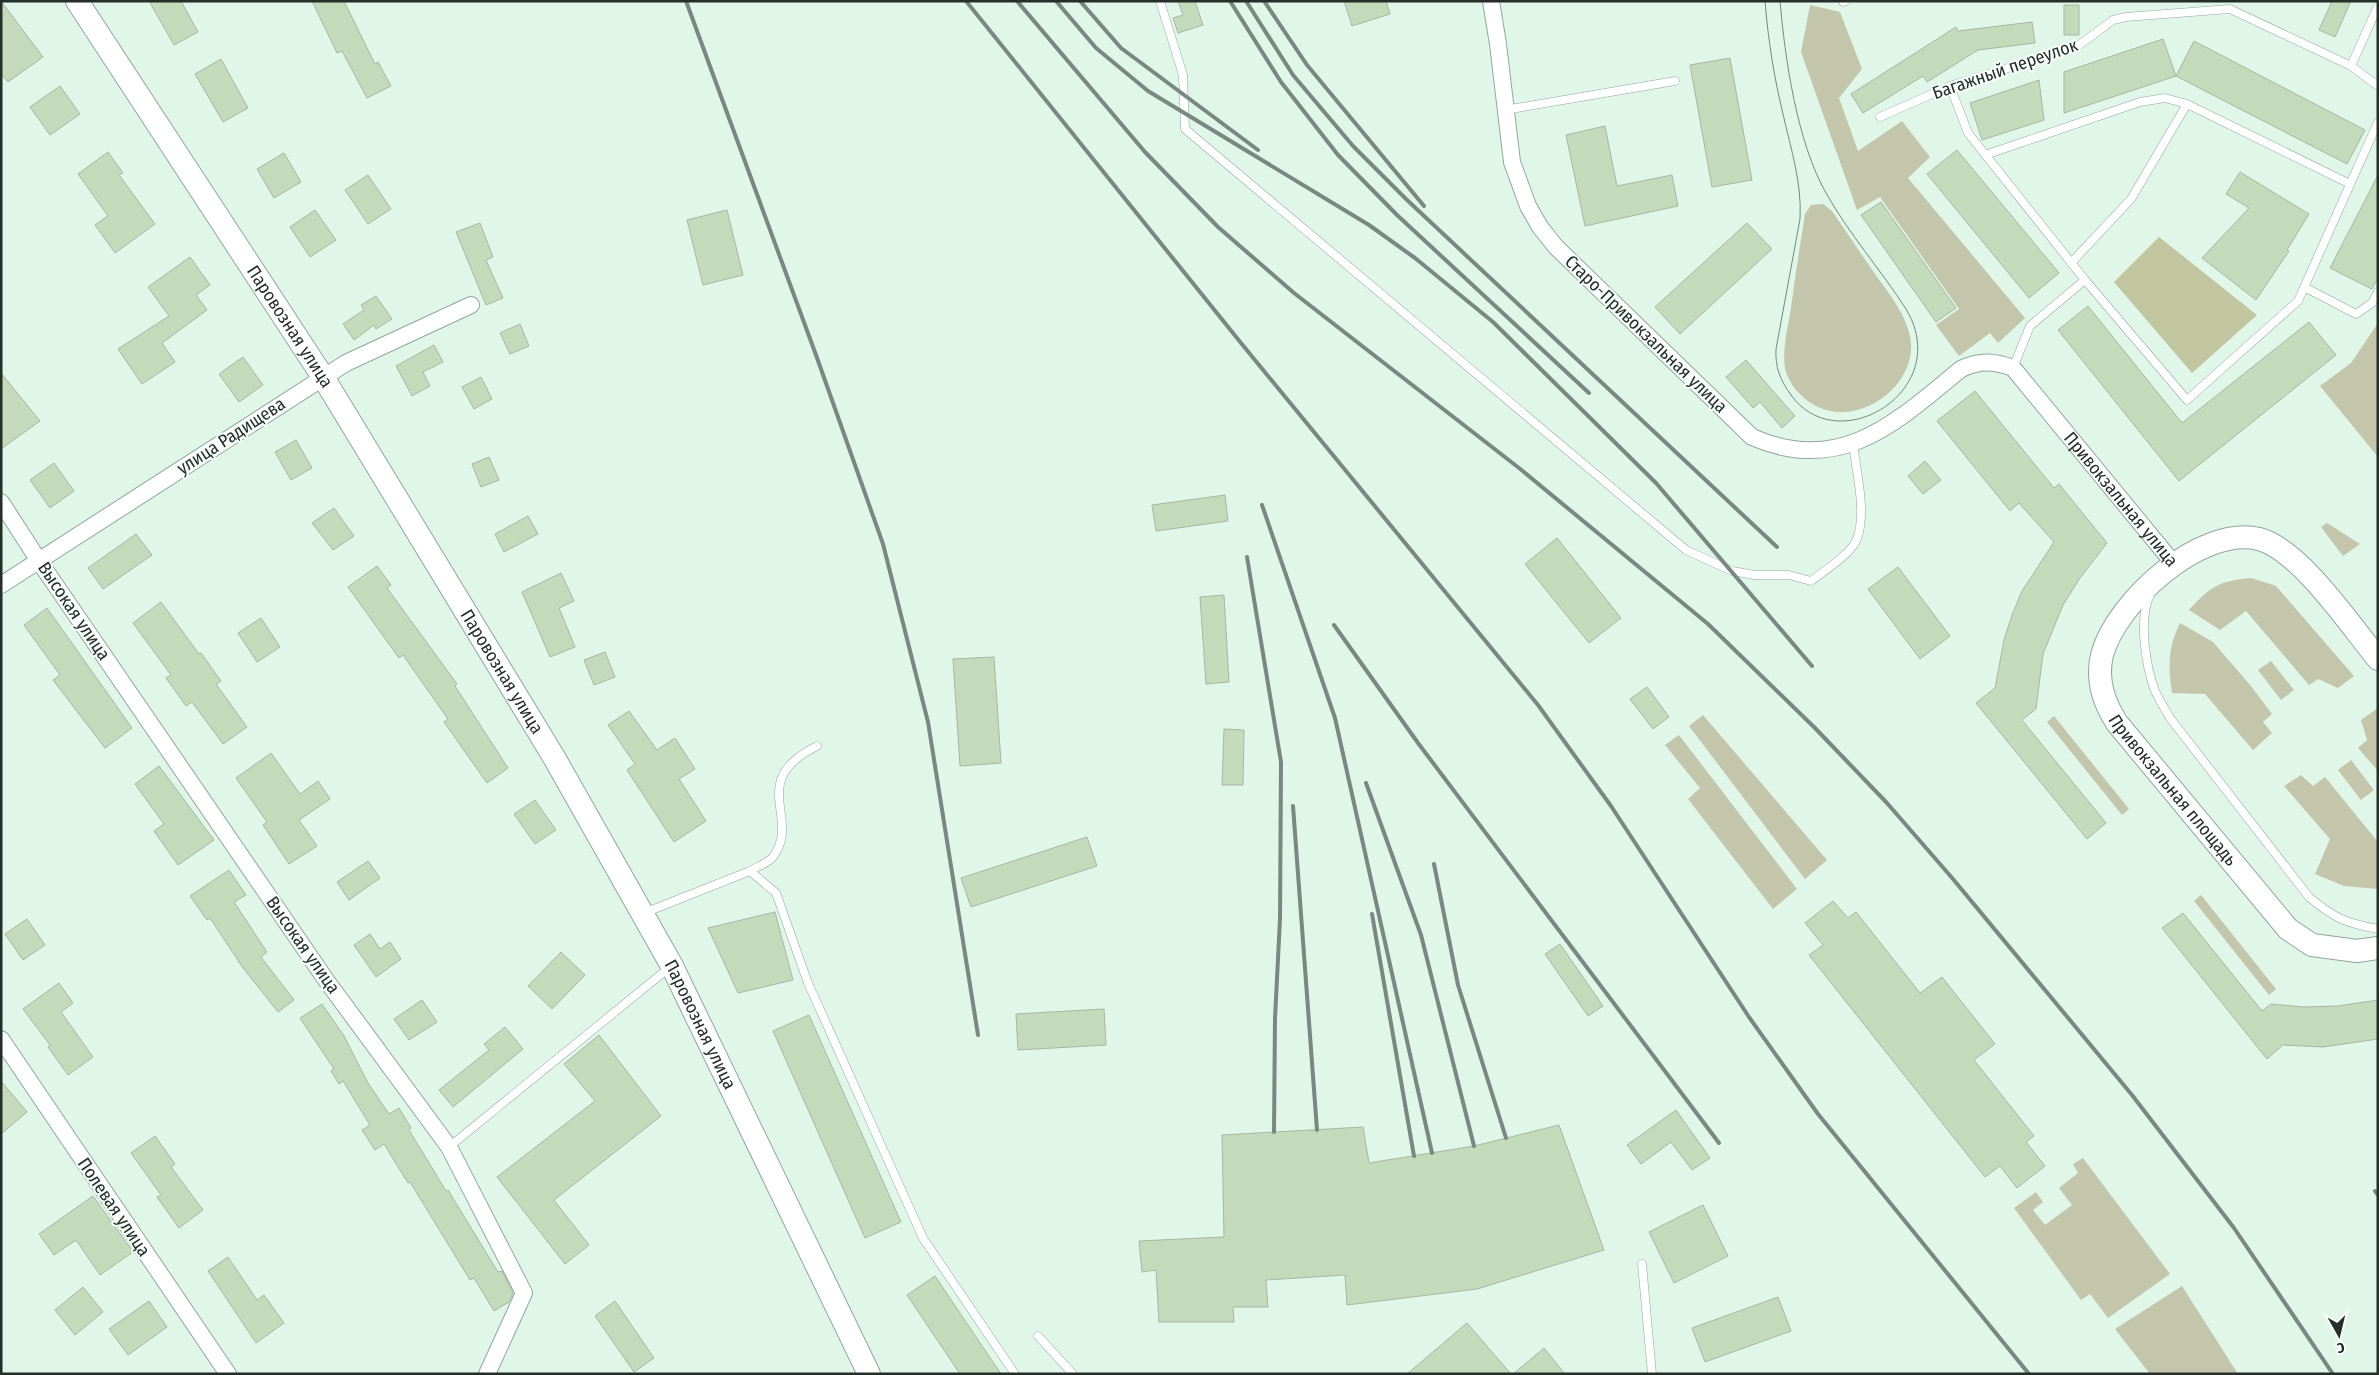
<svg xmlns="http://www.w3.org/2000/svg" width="2379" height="1375" font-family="'Fira Sans Condensed',sans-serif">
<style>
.green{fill:#c3c6aa}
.forest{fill:#c1c5a0}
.building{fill:#c4dbbb;stroke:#a8b6a3}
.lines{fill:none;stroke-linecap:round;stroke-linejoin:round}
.lane-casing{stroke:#91a79b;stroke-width:9}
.street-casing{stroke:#91a79b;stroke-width:18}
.secondary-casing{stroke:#91a79b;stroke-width:24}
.lane{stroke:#fff;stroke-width:8}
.street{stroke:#fff;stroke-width:16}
.secondary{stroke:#fff;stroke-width:22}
.tram{stroke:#798880;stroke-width:1}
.rail{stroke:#798880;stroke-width:4}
.labels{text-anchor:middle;stroke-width:4;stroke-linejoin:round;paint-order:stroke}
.street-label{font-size:18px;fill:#252e29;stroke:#f9fefb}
</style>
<rect width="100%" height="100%" fill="#dff6e9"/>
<path class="green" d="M1810,5L1840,12L1862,69L1839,98L1858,151L1902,121L1930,157L1908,178L2025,318L1998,343L1990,333L1959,356L1936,325L1959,309L1880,197L1857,210L1801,52Z
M1823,204L1832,211C1847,233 1862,255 1877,277C1889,293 1902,310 1908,329C1928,385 1846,442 1800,394C1793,388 1787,377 1785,368C1782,349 1788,327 1791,308C1795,277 1800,245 1805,214L1811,205Z
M2378,323V457L2320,386L2351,363Z
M2327,523L2360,544L2343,556L2321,527Z
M2251,578L2276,586L2354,676L2338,688L2318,679L2309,685L2246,611L2220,630L2189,610C2211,586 2219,581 2251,578Z
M2180,623L2213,642L2251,686L2272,714L2263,722L2272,733L2253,750L2205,694L2172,693C2168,667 2168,647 2180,623Z
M2271,661L2294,690L2281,700L2258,670Z
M2378,708V771L2358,748L2367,740L2361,720Z
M1703,715L1827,860L1805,879L1689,726Z
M2054,716L2129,809L2122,815L2047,722Z
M1679,735L1797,889L1773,909L1688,799L1700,788L1665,745Z
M2351,760L2374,790L2361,800L2338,770Z
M2301,775L2313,786L2325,777L2378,842V889L2344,886L2315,874L2330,839L2284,786Z
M2201,895L2276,989L2269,995L2194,901Z
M2083,1158L2170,1274L2108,1318L2090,1294L2081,1300L2014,1208L2036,1192L2043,1202L2033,1210L2045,1225L2072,1205L2059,1188L2078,1173L2073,1164Z
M2182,1286L2238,1374H2150L2115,1329Z"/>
<path class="forest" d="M2159,237L2257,315L2192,373L2114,282Z"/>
<path class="building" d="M1,1L43,57L8,82L1,74Z
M149,1H181L198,32L174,45Z
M312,1H344L375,64L378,62L391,86L367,98L342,51L337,53Z
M1178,1H1195L1203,25L1178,33L1173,18L1183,15Z
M1344,1H1386L1390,14L1352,26Z
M2332,1H2351L2335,37L2319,30Z
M2064,5H2079V35H2064Z
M2032,22L2035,43L1978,50L1927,82L1923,76L1863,113L1851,94L1956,27L1958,31Z
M2163,39L2176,76L2064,113V72Z
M2194,41L2365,130L2347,164L2176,76Z
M1730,58L1752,180L1712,187L1690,65Z
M221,59L248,108L223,122L195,74Z
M2039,80L2044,120L1982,140L1970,103Z
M60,86L80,114L50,135L30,107Z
M1605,126L1617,186L1672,175L1678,206L1585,226L1566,135Z
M1957,150L2059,273L2029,298L1927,174Z
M108,152L123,173L119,175L155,224L115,253L95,225L108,216L78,174Z
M284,153L301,182L274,198L257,169Z
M2240,172L2309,214L2287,250L2289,251L2256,300L2202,258L2249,208L2226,194Z
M368,175L391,209L368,224L345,190Z
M2378,175V278L2372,289L2330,268Z
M1881,202L1956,308L1936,322L1861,215Z
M315,210L336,240L310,257L290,227Z
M727,210L743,275L703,285L687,220Z
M480,223L493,257L486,260L503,298L486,305L456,232Z
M1747,223L1772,249L1680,334L1655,307Z
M190,257L210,285L196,295L207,310L162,343L175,362L142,384L118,349L169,316L148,287Z
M376,296L392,319L376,329L374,325L354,340L343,324L364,310L361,305Z
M2088,306L2182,423L2309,322L2336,355L2179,481L2058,330Z
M520,324L529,346L510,354L500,333Z
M434,345L443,362L423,372L430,386L412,396L396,366Z
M243,357L263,385L239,402L219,374Z
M1746,360L1795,416L1782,428L1760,402L1753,408L1726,377Z
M1,373L40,421L1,449Z
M481,377L492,399L474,409L462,387Z
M1975,391L2054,488L2059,484L2107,543L2080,578L2063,605L2043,654L2036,709L2022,720L2106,823L2087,839L1976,703L1995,688L2004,640L2012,615L2022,591L2054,542L2019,503L2010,511L1937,421Z
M296,440L312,468L291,480L275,452Z
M489,457L499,480L481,487L472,464Z
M1925,461L1941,480L1923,494L1908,476Z
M54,463L74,491L50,508L30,480Z
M1225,495L1228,521L1156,531L1152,505Z
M334,508L354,536L333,550L312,523Z
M528,516L538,534L504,552L495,534Z
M136,534L152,555L103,589L88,568Z
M1557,538L1621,618L1589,643L1525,564Z
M377,566L391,585L387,588L457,684L455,686L508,768L487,783L444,722L448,719L403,655L399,658L348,587Z
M1898,567L1950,636L1920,659L1868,589Z
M561,573L574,601L559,608L575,647L550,657L522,592Z
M1224,595L1229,682L1206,684L1200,597Z
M161,602L199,654L201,653L221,681L216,684L247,727L223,744L192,702L186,706L166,678L171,675L133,623Z
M47,608L132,728L105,748L53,680L60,675L24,625Z
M261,618L280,647L257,662L238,633Z
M605,652L615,677L594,685L584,660Z
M994,657L1001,763L960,766L953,659Z
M1647,687L1669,717L1653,729L1630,699Z
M629,711L657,750L675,738L695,769L679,779L706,821L674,842L627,770L635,764L608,725Z
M1224,729L1244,730L1243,785H1222Z
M271,753L300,794L318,781L330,799L299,820L317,846L289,864L263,825L267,822L236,778Z
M159,766L214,840L178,865L154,831L164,824L135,784Z
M535,800L556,830L535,844L514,814Z
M1087,837L1097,866L971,907L961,878Z
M368,861L380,878L349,900L337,882Z
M229,870L246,895L234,902L267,952L261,957L294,1000L278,1012L243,968L210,918L207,920L190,896Z
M1833,901L1848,918L1856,912L1920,993L1942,977L1995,1044L1974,1060L2034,1136L2026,1142L2045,1166L2017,1188L2000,1166L1985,1177L1809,955L1823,945L1805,923Z
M775,912L793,980L738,993L708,928Z
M2183,913L2262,1011L2271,1004L2304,1007L2338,1006L2378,1000V1039L2323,1047L2283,1045L2267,1059L2162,928Z
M27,919L45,945L23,960L5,934Z
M370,934L380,949L390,942L401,959L376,977L354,945Z
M1560,944L1603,1006L1588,1016L1545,954Z
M561,952L585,975L552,1009L528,986Z
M59,983L73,1003L61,1012L93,1057L68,1075L48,1047L50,1045L23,1009Z
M422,1000L437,1022L409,1040L394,1019Z
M322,1004L344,1036L368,1083L389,1114L399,1108L411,1128L409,1130L446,1191L448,1190L498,1272L502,1271L513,1293L509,1302L494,1311L474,1278L470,1280L410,1182L408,1183L384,1144L375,1150L362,1130L370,1125L343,1081L339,1084L331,1071L334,1069L300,1018Z
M1104,1009L1106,1045L1018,1050L1016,1014Z
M809,1015L901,1222L865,1238L773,1031Z
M505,1027L523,1049L453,1107L439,1090L489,1050L484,1044Z
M599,1035L661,1116L554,1200L589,1245L565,1264L497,1177L595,1101L564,1064Z
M1,1081L27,1112L1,1134Z
M1676,1110L1710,1158L1692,1170L1671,1142L1641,1164L1627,1145Z
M1559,1125L1604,1250L1477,1289L1347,1305L1345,1275L1266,1280L1268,1307H1233L1234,1322H1159L1156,1270L1142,1272L1139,1241L1224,1237L1222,1135L1363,1127L1369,1163L1474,1146Z
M155,1136L175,1164L171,1167L203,1210L179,1228L157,1197L161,1195L131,1153Z
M93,1196L133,1252L100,1275L76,1240L54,1255L39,1234Z
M1703,1205L1728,1256L1674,1283L1649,1232Z
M228,1257L257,1300L264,1295L284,1323L256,1343L208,1271Z
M935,1276L1001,1374H960L907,1295Z
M83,1287L103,1312L75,1335L55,1310Z
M1778,1297L1791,1331L1705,1362L1692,1328Z
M149,1301L167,1327L128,1355L109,1329Z
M615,1301L654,1358L634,1372L595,1316Z
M1467,1323L1511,1374H1407Z
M1544,1348L1565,1374H1513Z"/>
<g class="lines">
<g class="lane-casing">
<path id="lane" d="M1160,1L1183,75L1185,129L1686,550L1732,571L1755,575H1789L1811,581C1824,571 1851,554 1857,539C1867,511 1856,472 1853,443
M1843,2L1846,1
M2351,66L2378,6
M1950,86L1968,133L2085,280L2030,326L2013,368
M1505,110L1675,81
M1880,117L1950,86L2078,46L2113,20L2126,17L2230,9L2351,66L2378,86
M1985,155L2140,102L2165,98L2187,104L2350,184
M2071,263L2131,199L2187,104
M2085,280L2187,400L2298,301L2378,122
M2304,287L2356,314L2372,303L2378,292
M2150,595C2138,619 2146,667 2155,691C2159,700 2165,709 2170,718L2309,897C2334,918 2345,923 2378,929
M750,871C756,867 768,863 773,857C802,818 746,781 817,746
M644,913L750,871L776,893L808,983L923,1238L1015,1374
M449,1147L670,967
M1642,1264L1652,1374
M1038,1336L1073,1374"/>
</g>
<g class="street-casing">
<g id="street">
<path id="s1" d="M1491,1L1498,44L1512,162L1528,206L1540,227L1556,247L1752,437C1842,476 1896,422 1961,369C1980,360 1994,361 2013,368L2174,564"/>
<path d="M1,502L39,561L326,980L449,1147L524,1293L487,1374"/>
<path d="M1,585L346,363L471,305"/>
<path d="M1,1039L228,1374"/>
</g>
</g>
<g class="secondary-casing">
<g id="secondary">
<path id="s2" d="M77,1L323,377L555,759L672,966L869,1374"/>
<path id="s3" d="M2378,659C2351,626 2299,549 2259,539C2201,525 2116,602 2102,655C2096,680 2104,703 2117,723L2288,929L2312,945L2357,951L2378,948"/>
</g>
</g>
<use href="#lane" class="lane"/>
<use href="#street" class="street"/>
<use href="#secondary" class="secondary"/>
<path class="tram" d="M1765,1C1768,39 1774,77 1783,114C1791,150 1802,182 1800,219L1776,349C1775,367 1780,380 1791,395C1838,461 1955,390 1906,309C1881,270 1849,234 1826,193C1797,142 1785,59 1780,1"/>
<path class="rail" d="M686,1L816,355L883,544L928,722L978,1035
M966,1L1241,343L1538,705L1611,806L1749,1017L1818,1114L2029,1374
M1017,1L1145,152L1218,227L1294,293L1519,468L1708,624L1814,727L1887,803L1953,879L2132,1095L2234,1228L2333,1374
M1056,1L1096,48L1148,91L1369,225L1415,258L1493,322L1656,483L1812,666
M1080,1L1121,48L1258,150
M1230,1L1281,82L1338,155L1397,215L1589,393
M1246,1L1293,75L1353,146L1406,199L1777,547
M1264,1L1307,65L1424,206
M1262,505L1335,718L1432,1153
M1247,557L1281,762L1280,919L1275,1018L1274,1132
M1334,625L1418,743L1719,1143
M1366,783L1421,935L1474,1146
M1293,806L1317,1130
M1434,864L1458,985L1506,1138
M1372,914L1414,1156
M2375,1191L2378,1195"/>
</g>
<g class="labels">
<g class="street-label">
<text transform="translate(2005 69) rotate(-19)" y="6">Багажный переулок</text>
<text dy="6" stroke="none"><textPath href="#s2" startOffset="389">Паровозная улица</textPath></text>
<text transform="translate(1646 334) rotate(44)" y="6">Старо-Привокзальная улица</text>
<text transform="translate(231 436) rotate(-33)" y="6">улица Радищева</text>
<text dy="6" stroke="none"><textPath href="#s1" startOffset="991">Привокзальная улица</textPath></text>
<text transform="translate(74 611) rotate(56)" y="6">Высокая улица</text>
<text dy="6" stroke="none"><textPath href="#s2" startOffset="794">Паровозная улица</textPath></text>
<text dy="6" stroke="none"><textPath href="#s3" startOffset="539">Привокзальная площадь</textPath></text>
<text transform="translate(303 945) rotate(55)" y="6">Высокая улица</text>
<text dy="6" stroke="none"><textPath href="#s2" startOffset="1199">Паровозная улица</textPath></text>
<text transform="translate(114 1207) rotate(56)" y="6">Полевая улица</text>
</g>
</g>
<rect width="2379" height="1375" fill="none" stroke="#252e29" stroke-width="5"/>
<g transform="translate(2339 1335) rotate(172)" stroke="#f9fefb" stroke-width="4" paint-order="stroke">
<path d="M0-4L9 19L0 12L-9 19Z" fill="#252e29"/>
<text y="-8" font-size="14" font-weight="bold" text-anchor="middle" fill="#252e29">С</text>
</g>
</svg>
